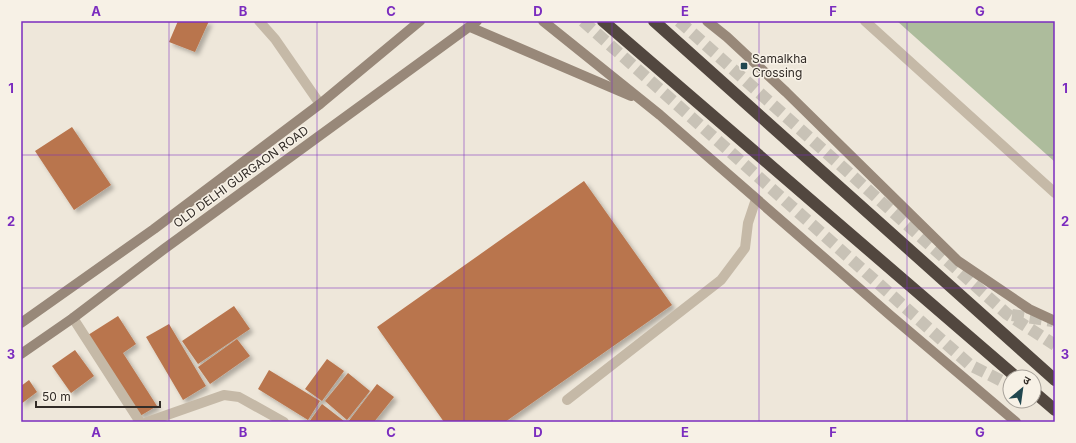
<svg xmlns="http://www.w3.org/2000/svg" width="1076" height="443" font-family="Inter,'Noto Sans Devanagari',sans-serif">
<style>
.green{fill:#adbc9c}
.building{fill:#b9754d;filter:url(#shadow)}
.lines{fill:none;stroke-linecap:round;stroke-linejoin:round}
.highway-tunnel{stroke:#c8c2b6;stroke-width:12;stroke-dasharray:12 6;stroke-linecap:butt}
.lane{stroke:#c5b9a7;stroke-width:10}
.street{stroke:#c5b9a7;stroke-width:10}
.secondary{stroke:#988879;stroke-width:10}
.highway{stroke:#52473f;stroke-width:12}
.grid{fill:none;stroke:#7b2cbf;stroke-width:1;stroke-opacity:0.55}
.poi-dot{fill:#21474f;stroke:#f7f1e6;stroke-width:1.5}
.labels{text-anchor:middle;stroke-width:3;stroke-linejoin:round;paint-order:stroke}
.poi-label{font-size:12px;fill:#322c27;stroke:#f7f1e6;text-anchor:start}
.street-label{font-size:12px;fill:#322c27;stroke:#f7f1e6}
.neatline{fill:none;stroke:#7b2cbf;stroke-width:1.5}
.grid-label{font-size:13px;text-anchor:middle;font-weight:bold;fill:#7b2cbf}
</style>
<defs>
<filter id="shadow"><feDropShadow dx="3.5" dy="3.5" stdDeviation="2" flood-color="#0004"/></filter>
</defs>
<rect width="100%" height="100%" fill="#eee7da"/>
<path class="green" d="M897,21H1055V162Z"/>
<path class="building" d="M178,21H209L195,52L169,42Z
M72,127L111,185L74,210L35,151Z
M584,181L672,305L505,422H444L377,327Z
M234,306L250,329L198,364L182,341Z
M118,316L136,344L123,353L157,406L140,416L88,335Z
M169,324L206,386L183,400L146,337Z
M237,339L250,356L210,384L198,367Z
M75,350L94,376L71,393L52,366Z
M327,359L344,371L322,401L305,389Z
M269,370L320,401L308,420L258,389Z
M348,373L370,391L347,420L325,401Z
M29,380L37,392L21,404V386Z
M377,384L394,397L374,422H348Z
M322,404L344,421V422H309Z"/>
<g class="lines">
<path class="highway-tunnel" d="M583,21L970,365L1010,385
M679,21L1007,314L1055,345
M1012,315L1053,321"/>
<path class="lane" d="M259,21L275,39L320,104
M865,21L1055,193
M567,400L721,280L745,248L748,223L756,199
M147,422L224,395L239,397L284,422"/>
<path class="street" d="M73,318L140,422"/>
<path class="secondary" d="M543,21L660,115L891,316L1016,422
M707,21L727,37L786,92L958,261L1029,309L1055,321
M470,27L631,96
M21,323L154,229L320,104L420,21
M21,354L73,318L164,249L477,21"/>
<path class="highway" d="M603,21L1016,377
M654,21L1055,380
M1034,392L1055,410"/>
</g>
<path class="grid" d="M169,21V422M317,21V422M464,21V422M612,21V422M759,21V422M907,21V422M21,155H1055M21,288H1055"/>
<rect class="poi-dot" x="740" y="62" width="8" height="8" rx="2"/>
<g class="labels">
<g class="poi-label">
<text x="752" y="63">Samalkha<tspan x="752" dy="14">Crossing</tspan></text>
</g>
<g class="street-label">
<text transform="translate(241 177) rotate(-36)" y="4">OLD DELHI GURGAON ROAD</text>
</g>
</g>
<rect width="1076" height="443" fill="none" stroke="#f7f1e6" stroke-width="44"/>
<g transform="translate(1022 389) rotate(29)"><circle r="19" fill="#f7f1e6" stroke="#a8a29a"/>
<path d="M0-3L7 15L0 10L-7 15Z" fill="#21474f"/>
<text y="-6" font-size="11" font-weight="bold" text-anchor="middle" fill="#322c27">उ</text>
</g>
<path d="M36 401v6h124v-6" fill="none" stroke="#322c27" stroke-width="2"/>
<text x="42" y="401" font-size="12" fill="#322c27" stroke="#f7f1e6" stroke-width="3" paint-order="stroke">50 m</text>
<rect x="22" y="22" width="1032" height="399" class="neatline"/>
<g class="grid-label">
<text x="96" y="16">A</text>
<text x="243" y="16">B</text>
<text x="391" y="16">C</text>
<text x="538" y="16">D</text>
<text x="685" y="16">E</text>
<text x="833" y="16">F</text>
<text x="980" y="16">G</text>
<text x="11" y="93">1</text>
<text x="1065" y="93">1</text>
<text x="11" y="226">2</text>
<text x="1065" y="226">2</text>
<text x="11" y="359">3</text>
<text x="1065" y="359">3</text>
<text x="96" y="437">A</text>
<text x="243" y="437">B</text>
<text x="391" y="437">C</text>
<text x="538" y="437">D</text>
<text x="685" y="437">E</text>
<text x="833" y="437">F</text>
<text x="980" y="437">G</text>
</g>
</svg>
